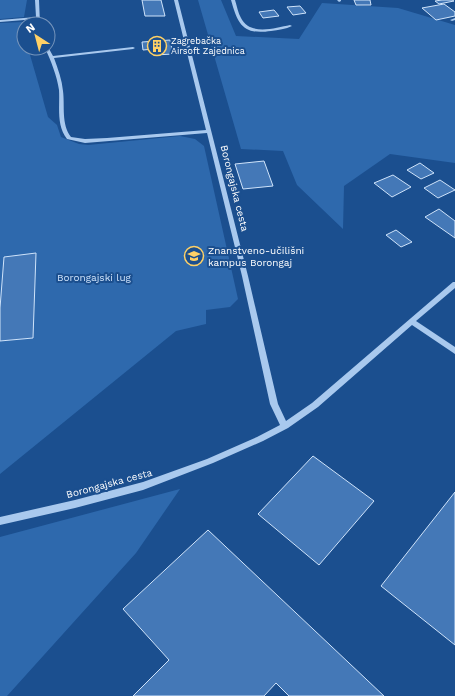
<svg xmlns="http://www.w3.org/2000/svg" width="455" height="696" font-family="'Work Sans',sans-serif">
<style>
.green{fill:#2e69ad}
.building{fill:#4478b7;stroke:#cfe3fa}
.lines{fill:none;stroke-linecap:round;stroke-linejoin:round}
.minor{fill:#a9c9ee;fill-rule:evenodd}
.labels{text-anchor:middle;stroke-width:4;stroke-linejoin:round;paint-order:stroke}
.far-poi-label{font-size:9px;fill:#fff;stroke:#1b4f8f;text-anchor:start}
.street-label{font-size:10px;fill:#fff;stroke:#1b4f8f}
.poi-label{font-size:10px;fill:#fff;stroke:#1b4f8f;text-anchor:start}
.park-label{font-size:10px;fill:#cfe3fa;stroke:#1b4f8f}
</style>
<rect width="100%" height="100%" fill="#1b4f8f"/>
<path class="green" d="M0,0H27L24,17L0,19Z
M198,0H221L236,36L299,39L322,3L398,8L455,25V163L390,154L344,186L343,229L297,185L283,151L241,149Z
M23,22L24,48H28L48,117L57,125L61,137L79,144L88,145L180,136L195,139L204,146L238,299L230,307L206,310V324L176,331L0,474V23Z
M180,489L136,553L7,696H0V537Z"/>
<path class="building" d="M142,0H161L165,16H145Z
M354,0H370L371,5H356Z
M442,0H452L454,1L439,4L435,1Z
M444,4L455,12V16L436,20L422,8Z
M300,6L306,13L293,15L287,7Z
M274,10L279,16L263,18L259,12Z
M170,40L173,54L155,55L154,49L143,50L142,42Z
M264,161L273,186L243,189L235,164Z
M420,163L434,173L421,179L407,170Z
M393,175L411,187L392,197L374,183Z
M440,180L455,190L438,198L424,188Z
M439,209L455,221V238L425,217Z
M396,230L412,242L401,247L386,235Z
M36,253L33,338L0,341V308L4,257Z
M313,456L374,501L319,565L258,514Z
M455,492V645L381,586Z
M208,530L384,696H289L276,683L264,696H133L169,660L123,609Z"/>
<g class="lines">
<path class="minor" d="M35,0H39L40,24H36V19L0,22V20L36,17Z
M174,0H178L248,276L278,404L286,421L312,403L453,282H455V288L416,321L455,347V354L412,325L318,407L288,428L263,441L213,463L143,490L75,508L0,525V517L75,500L143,482L207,459L257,437L280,425L270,404L242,276L207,133L85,143L67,139C56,125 60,107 59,90C57,76 51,61 45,48H48V47L53,56L133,47L135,48L133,49L54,58C58,69 62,80 63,91C65,106 61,124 71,137L85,139L107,138L206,130Z
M231,0H235C237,6 238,13 241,18C250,36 275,28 290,25L292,26C286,29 278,30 271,31C243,35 238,25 231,0Z
M337,0H341V1L339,2Z
M455,18V20L452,21L450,20Z"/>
</g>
<defs>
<g id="building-ring" transform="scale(1)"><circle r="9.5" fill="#1b4f8f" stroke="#ffd166" stroke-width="1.5"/><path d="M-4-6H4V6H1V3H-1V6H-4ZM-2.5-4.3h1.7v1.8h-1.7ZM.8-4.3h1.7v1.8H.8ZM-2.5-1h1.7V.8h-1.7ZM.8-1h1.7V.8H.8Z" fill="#ffd166"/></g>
<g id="university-ring" transform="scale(1)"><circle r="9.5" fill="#1b4f8f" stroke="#ffd166" stroke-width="1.5"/><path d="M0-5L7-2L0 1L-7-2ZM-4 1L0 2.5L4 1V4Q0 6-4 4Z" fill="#ffd166"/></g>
</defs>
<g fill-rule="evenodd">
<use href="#building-ring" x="157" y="46"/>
<use href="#university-ring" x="194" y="256"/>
</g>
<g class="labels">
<g class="far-poi-label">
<text x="171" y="44">Zagrebačka<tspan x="171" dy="10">Airsoft Zajednica</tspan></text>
</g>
<g class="street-label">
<text transform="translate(235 188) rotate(76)" y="4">Borongajska cesta</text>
<text transform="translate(109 483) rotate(-15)" y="4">Borongajska cesta</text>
</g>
<g class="poi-label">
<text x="208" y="254">Znanstveno-učilišni<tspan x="208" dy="12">kampus Borongaj</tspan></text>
</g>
<g class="park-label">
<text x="94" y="281">Borongajski lug</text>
</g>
</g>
<g transform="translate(36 36) rotate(324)"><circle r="19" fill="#1b4f8f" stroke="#7695bc"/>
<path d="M0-3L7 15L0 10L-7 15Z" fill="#ffd166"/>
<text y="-6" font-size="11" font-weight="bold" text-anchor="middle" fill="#ffffff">N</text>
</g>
</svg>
